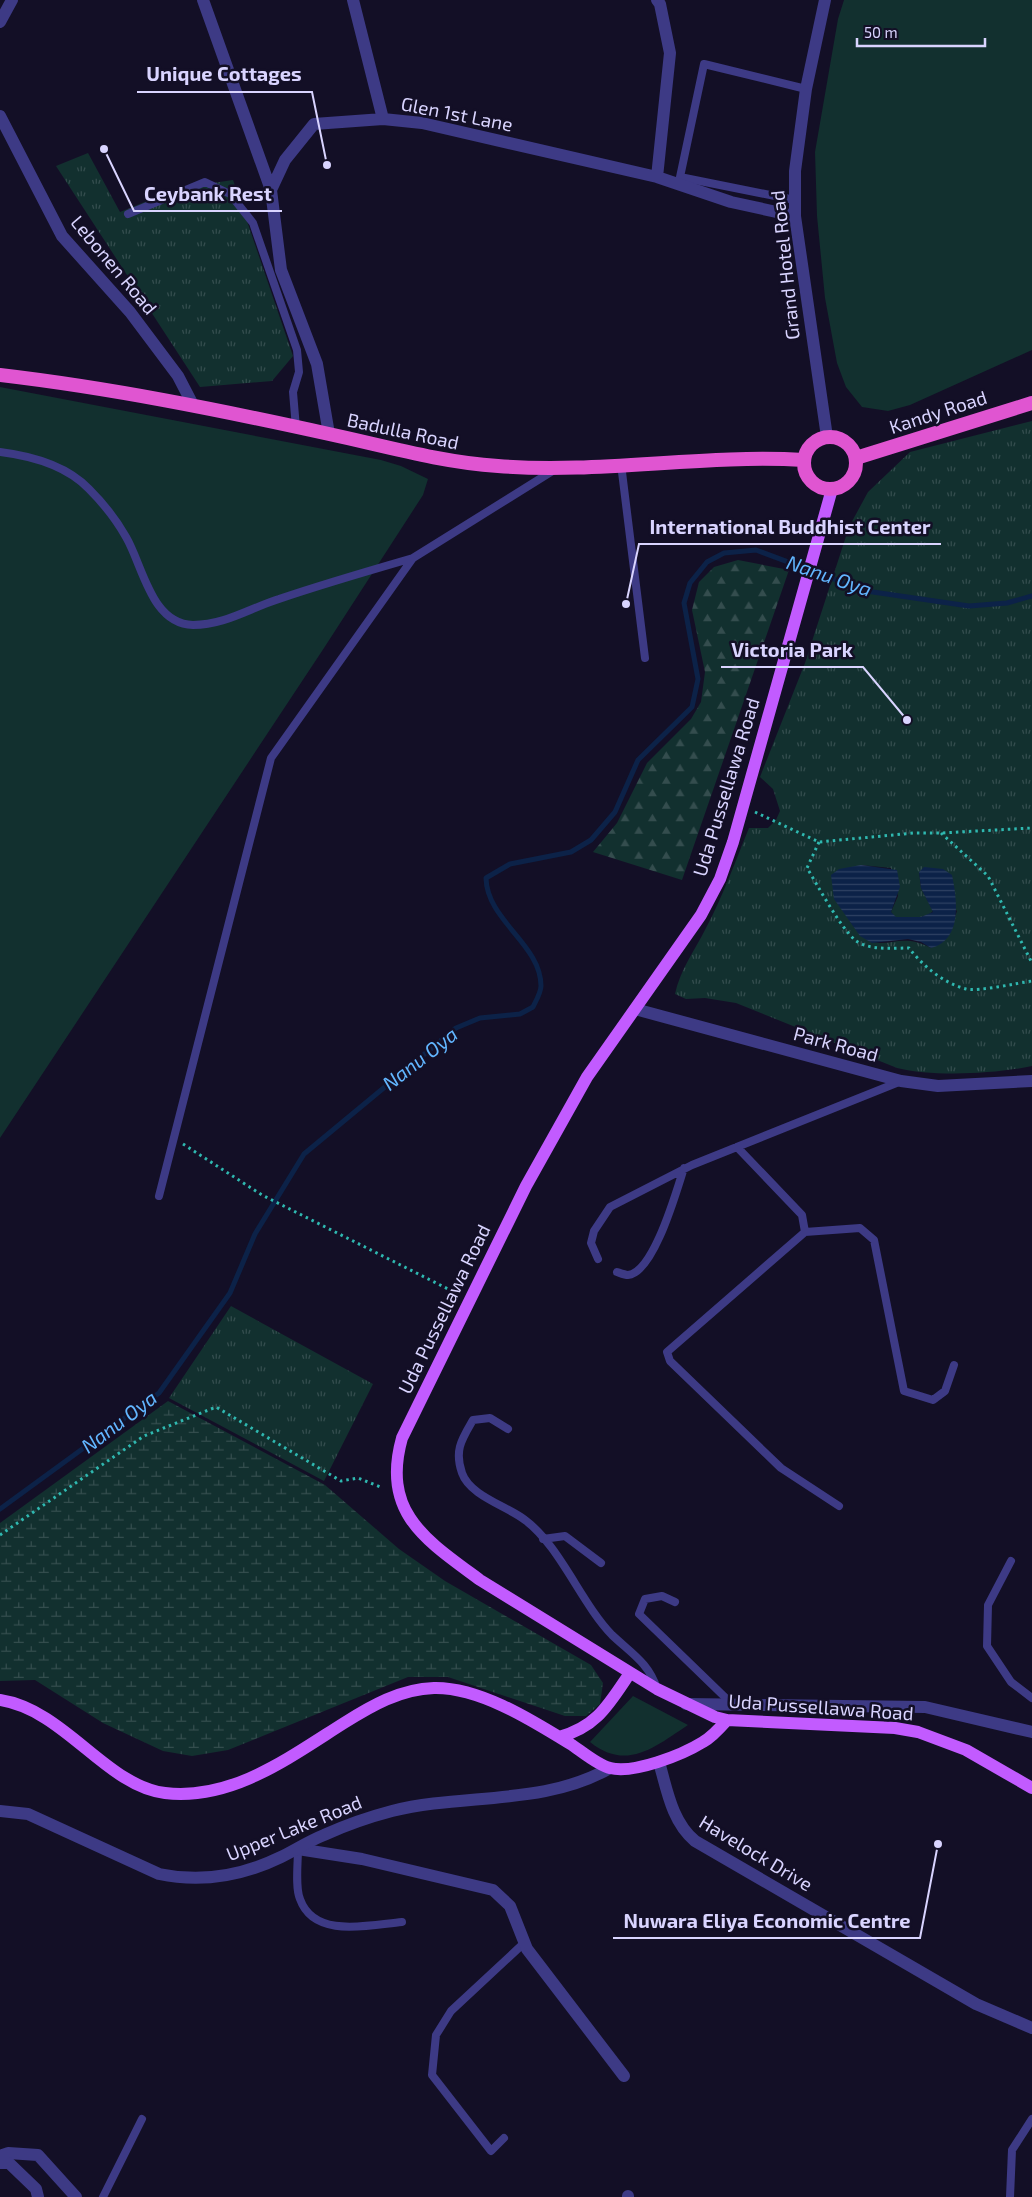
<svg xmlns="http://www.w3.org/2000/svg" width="1032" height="2197" font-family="'Exo 2',sans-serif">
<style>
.grass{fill:#12302f}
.forest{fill:url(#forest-firs)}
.wetland{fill:url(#wetland-marsh)}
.park{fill:url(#park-tufts);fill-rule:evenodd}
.water{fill:url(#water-rules)}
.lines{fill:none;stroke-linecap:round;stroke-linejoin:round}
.stream{stroke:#0c2248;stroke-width:5}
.path{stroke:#2fb8b0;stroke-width:3;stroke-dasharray:2.5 4;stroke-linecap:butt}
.service{stroke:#3d3a85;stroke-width:8}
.minor{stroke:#3d3a85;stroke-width:12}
.tertiary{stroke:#3d3a85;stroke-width:12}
.primary{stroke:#c25bff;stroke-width:12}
.trunk{stroke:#e055d1;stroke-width:14}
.labels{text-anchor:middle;stroke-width:5;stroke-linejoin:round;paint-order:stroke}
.street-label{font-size:19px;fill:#d9d4ff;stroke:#130f26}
.water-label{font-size:20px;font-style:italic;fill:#62b6ff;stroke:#130f26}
.leader{fill:none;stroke:#d9d4ff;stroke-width:2}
.callout-dot{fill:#d9d4ff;stroke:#130f26;stroke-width:2}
.callout-label{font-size:20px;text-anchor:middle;font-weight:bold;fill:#d9d4ff;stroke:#130f26;stroke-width:5;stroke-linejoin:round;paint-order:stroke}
</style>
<defs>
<pattern id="forest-firs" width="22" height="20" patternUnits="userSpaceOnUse" patternTransform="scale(1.25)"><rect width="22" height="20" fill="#12302f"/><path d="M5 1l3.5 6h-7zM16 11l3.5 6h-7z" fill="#344d4e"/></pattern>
<pattern id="wetland-marsh" width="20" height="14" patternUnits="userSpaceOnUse" patternTransform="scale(1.25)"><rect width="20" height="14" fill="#12302f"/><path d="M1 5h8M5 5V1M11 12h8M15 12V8" fill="none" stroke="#344d4e"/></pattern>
<pattern id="park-tufts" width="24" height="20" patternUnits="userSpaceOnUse" patternTransform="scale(1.25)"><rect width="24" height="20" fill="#12302f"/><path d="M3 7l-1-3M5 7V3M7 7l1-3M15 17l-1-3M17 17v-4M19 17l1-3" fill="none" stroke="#344d4e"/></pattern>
<pattern id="water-rules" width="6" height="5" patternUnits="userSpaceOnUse" patternTransform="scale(1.25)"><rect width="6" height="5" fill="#0c2248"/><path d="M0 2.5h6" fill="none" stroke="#2f4163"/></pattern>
</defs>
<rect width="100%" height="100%" fill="#130f26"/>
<path class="grass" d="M844,0H1032V350L910,405L888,411L862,407L846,387L837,363L825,298L817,216L815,152L838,19Z
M0,387L381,460L401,466L428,479L423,495L324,648L0,1138Z
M633,1696L688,1725C656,1746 627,1772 590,1742Z"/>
<path class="forest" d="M738,560L789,570L682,880L593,852L617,823L647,763L691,719L701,702L705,672L692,610L699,582L714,567Z"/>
<path class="wetland" d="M168,1401L325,1485L399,1549L445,1581L591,1665L603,1683L600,1704L586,1716H565L448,1677H408L228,1750L192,1756L163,1751L103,1723L35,1680L0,1681V1523Z"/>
<path class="park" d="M88,153L120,212L179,188L233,180L293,356L272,381L200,387L56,166Z
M1032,421V1066C995,1074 933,1077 897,1068L736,1003L705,998L686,999L675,994C680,970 695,950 706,928C723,896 735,862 749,828H768L776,820L780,811L773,789L760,777L805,663L849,527L868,492L910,452ZM861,865L891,868L898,896L891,912L895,917C907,918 924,920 933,911L921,888L919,872L957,911L953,923L931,948C891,926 880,965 849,920Z
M231,1306L373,1384L324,1481L169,1398Z"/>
<path class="water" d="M861,865L897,870L900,887L891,912L896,917H921L933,912L921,888L919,872L924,867L943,869L952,875C957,899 963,940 931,948L921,942L908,939L872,943L860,936L834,899L831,875L839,869Z"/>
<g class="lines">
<path class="stream" d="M0,1509L159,1393L230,1293L255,1234L304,1154L456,1028L480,1018L520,1014L533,1007C536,1001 541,992 541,986C541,944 487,921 486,878L510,864L571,852L591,840L615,812L638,760L692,707L698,679L684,603L690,583L707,562L724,553L756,550L866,591L969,606L1007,603L1032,596"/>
<path class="path" d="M755,812L819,842L914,833H941L1032,828
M941,833L988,876L1032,963
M819,842L807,868C818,886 840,927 855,940C869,951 893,948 909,948C923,966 943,983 966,989C977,992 1018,983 1032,981
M183,1144L262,1195L458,1294
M0,1535L144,1436L216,1407L341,1481L358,1478L383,1488"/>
<path class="service" d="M795,200L680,177L704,64L806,89
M128,214L205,182L230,194L253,223L297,350L299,372L293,392L296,428
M0,452C32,456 66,465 89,489C102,502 117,521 126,537C143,566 151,624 193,625C225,625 250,608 279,599C323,584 368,571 413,558
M621,464L645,658
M737,1147L802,1215L805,1232L667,1352L670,1361L781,1468L839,1506
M159,1196L271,758L413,558L554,470
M805,1232L860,1228L874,1240L904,1391L933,1400L945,1391L954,1365
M598,1259L591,1243L594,1231L610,1207L692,1165L899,1082
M617,1272C620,1273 625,1275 628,1275C654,1273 677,1189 684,1168
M508,1429L490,1418L473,1420C462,1439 454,1450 462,1473C470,1496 507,1506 525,1520C560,1546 581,1603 612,1635C631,1653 649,1663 657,1689
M543,1539L565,1536L601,1563
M1011,1561L988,1605L987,1646L1011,1682L1032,1698
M675,1602L662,1596L645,1599L639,1614L733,1705
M298,1849C298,1862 295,1888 300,1899C314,1939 369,1925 402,1922
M504,2138L491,2151L432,2075L436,2035L451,2011L523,1944
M103,2197L142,2119
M1010,2197L1012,2150L1032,2119"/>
<path class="minor" d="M203,0L271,190
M353,0L383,119
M657,0L660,4L670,53L657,177
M825,0L806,89L795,171V216L827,437
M0,22L12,0
M0,116L62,236L130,312L178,376L193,405
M329,434L317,364L281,270L271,190L285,160L314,124L383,119L422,123L657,177L731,202L795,216
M686,1704L925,1707L1032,1732
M659,1762C667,1790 672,1822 695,1841L976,2004L1032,2028
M298,1849L362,1859L493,1890L510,1906L527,1949L624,2076
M0,2156L8,2153L38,2155L76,2197
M628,2197V2196"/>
<path class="tertiary" d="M635,1009L901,1081L938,1086L1032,1081
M0,1811L28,1814L159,1874C202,1883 242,1876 281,1857C295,1850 309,1841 324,1835C346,1825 369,1817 392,1811C464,1793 544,1806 610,1768
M0,2163H9L36,2189L38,2197"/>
<path class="primary" d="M832,489L733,842L720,879L701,915L587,1077L526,1186L402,1438C381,1513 426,1540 480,1580L657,1689L715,1717L727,1720L895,1728L918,1732L966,1750L1032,1788
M0,1700C65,1710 106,1786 165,1793C232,1801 290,1757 344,1723C371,1706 400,1689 434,1688C480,1687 533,1721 572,1745C581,1751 599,1766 610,1768C634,1774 682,1755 703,1742C712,1737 720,1728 727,1720
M559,1737C597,1727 609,1704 630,1673"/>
<path class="trunk" d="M0,375C111,388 220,410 329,434C385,446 440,462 498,466C599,474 702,454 804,460
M804 463a26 26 0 1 1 52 0a26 26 0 1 1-52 0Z
M856,458L1032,403"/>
</g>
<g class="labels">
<g class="street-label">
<text transform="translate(457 114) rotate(11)" y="7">Glen 1st Lane</text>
<text transform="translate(114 265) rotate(50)" y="7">Lebonen Road</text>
<text transform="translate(785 265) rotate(-96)" y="7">Grand Hotel Road</text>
<text transform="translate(938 412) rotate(-18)" y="7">Kandy Road</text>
<text transform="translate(403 431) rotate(12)" y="7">Badulla Road</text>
<text transform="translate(726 787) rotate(-73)" y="7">Uda Pussellawa Road</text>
<text transform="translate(836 1044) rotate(15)" y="7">Park Road</text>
<text transform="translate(444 1309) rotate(-64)" y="7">Uda Pussellawa Road</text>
<text transform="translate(821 1707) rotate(4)" y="7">Uda Pussellawa Road</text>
<text transform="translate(294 1828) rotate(-22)" y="7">Upper Lake Road</text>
<text transform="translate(756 1853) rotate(31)" y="7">Havelock Drive</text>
</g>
<g class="water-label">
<text transform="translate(829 576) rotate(19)" y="7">Nanu Oya</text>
<text transform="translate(420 1059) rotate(-38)" y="7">Nanu Oya</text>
<text transform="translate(119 1422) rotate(-37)" y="7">Nanu Oya</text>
</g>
</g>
<path class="leader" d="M327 165L312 92H137M104 149L134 211H282M626 604L639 544H941M907 720L863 667H721M938 1844L920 1938H613"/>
<g class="callout-dot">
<circle cx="327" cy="165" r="5"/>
<circle cx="104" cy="149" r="5"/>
<circle cx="626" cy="604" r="5"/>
<circle cx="907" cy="720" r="5"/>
<circle cx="938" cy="1844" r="5"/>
</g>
<g class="callout-label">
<text x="224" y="81">Unique Cottages</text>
<text x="208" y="201">Ceybank Rest</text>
<text x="790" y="534">International Buddhist Center</text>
<text x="792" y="657">Victoria Park</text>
<text x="767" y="1928">Nuwara Eliya Economic Centre</text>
</g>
<path d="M857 38v8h128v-8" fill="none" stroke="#d9d4ff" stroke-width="2.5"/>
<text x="864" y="38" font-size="15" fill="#d9d4ff" stroke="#130f26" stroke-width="4" paint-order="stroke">50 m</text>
</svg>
